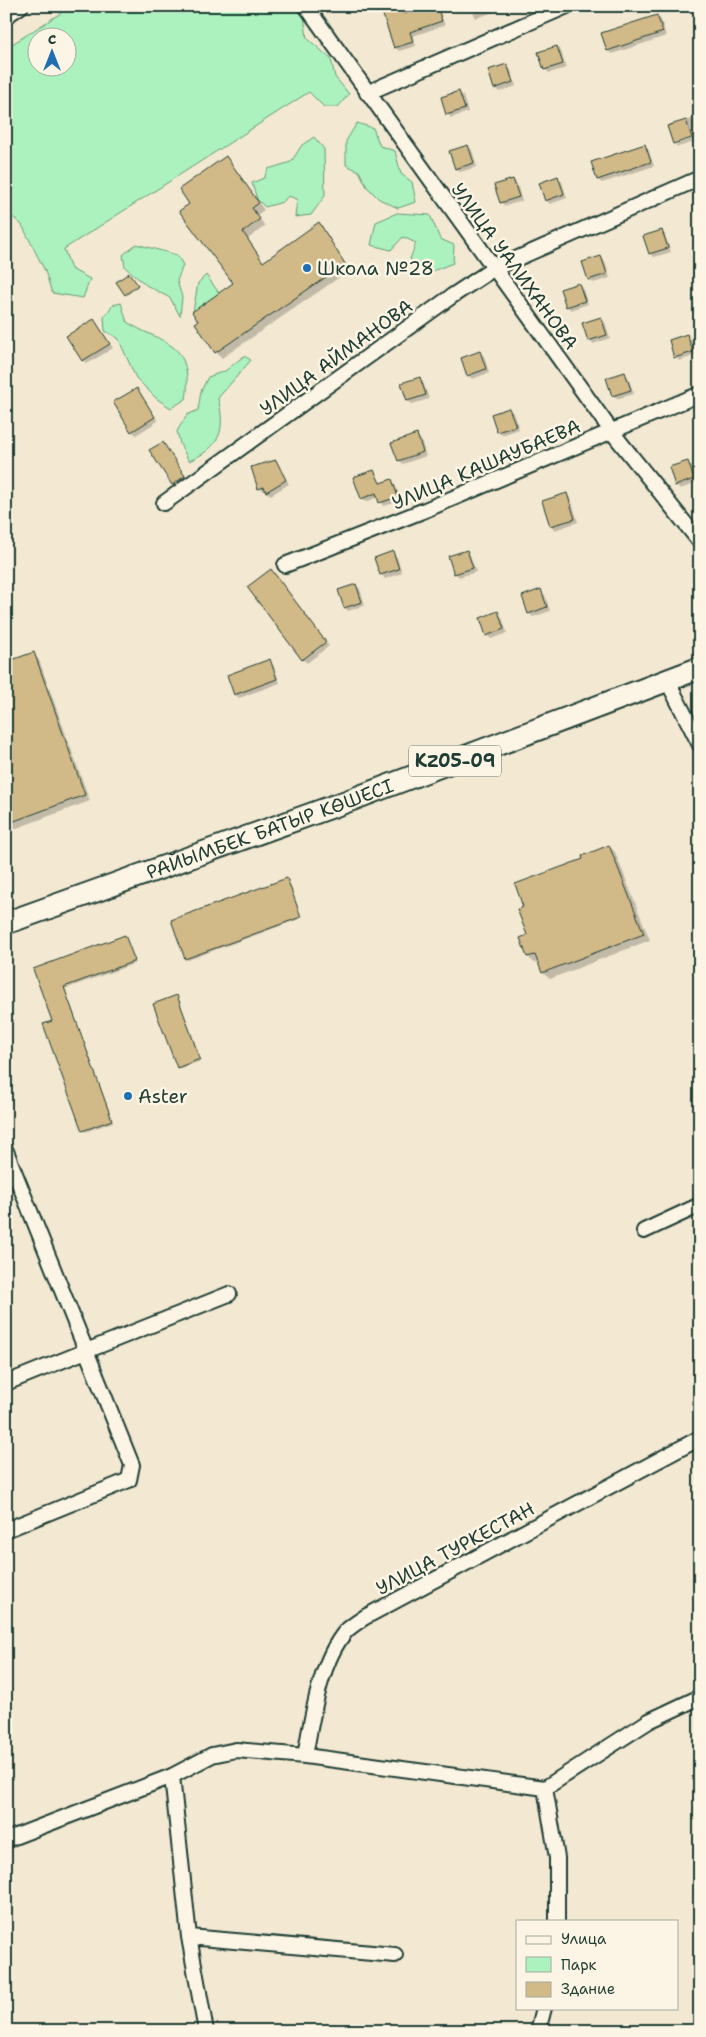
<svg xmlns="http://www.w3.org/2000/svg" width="706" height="2037" font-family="'Shantell Sans',sans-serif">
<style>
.green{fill:#abf2be;stroke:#659879;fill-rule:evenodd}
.shadow{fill:#0003}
.building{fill:#d1b988;stroke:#1f3d34}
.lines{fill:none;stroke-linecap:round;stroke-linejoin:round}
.street-casing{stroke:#1f3d34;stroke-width:18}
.primary-casing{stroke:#1f3d34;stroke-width:25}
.street{stroke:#fcf5e5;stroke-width:14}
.primary{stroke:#fcf5e5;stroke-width:21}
.poi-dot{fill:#1f6fb2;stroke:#fcf5e5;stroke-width:2}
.labels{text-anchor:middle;stroke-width:5;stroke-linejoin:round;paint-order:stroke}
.shield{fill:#fcf5e5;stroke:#617469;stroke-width:1}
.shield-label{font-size:18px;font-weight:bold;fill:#1f3d34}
.street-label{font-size:19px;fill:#1f3d34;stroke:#fcf5e5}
.poi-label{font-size:19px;fill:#1f3d34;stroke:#fcf5e5;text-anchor:start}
</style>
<rect width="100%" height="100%" fill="#f3e9d2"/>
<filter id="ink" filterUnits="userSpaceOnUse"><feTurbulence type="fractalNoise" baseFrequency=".02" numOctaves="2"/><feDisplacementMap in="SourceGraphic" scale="10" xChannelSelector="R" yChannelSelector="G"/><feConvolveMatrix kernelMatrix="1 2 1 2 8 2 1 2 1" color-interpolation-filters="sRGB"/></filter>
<g filter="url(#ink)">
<path class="green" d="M72,6H290L304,16L307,38L331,59L335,77L349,94L338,107H324L309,92L64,249L71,269L90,279L83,298L52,293L45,271L22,225L6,211V203L13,189L6,179V48ZM38,38H68V68H38Z
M357,123L373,128L380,146L395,151L401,174L412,182L416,202L398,208L379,199L367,187L359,171L346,165V141Z
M314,137L324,149L325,196L311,215L295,217L297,199L288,196L283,202L265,207L257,199L252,183L264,178L268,169L291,162L302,145Z
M397,213L430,215L440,239L454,245L453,263L430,272L410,259L416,243L403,237L391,250L371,245L376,222Z
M136,244L177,255L183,265L177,281L182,297L180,316L170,298L146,285L125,267L123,255Z
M206,275L222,297L193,312L198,283Z
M121,303L127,322C142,332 160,337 173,347C188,358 189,383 186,399L171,408L157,399L136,378L118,338L105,331L104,317L113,305Z
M244,356L251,360L218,398C226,430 221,447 189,461L180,444L177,431L187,415L198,410L201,391L208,377L225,371Z"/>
<path class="shadow" d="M339,6H355L343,10Z
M382,6H403L406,15L437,6L445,25L413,36L416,46L399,51L395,47Z
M470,6H492L494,12L476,18Z
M664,6H678L668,10Z
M657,16L661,20L666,36L612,54L608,51Z
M557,48L561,51L566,68L549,73L546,70L540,53Z
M507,66L511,70L516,86L499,92L495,88Z
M459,92L463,96L468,112L451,118L448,114Z
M700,116V133L675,144L669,127Z
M700,136V140L678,147L675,145Z
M468,146L472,150L477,167L460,172L456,168Z
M644,146L648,149L654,166L602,183L598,180Z
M231,164L264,210L257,215L265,226L248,239L264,263L319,224L350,270L222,358L216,352L234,284Z
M558,178L562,182L567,198L550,204L546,200Z
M513,180L517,184L522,201L505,206L501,202Z
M661,231L665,235L671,252L654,257L650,253Z
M601,257L605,261L610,278L593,283L589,279Z
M130,276L138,287L127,295L126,294Z
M578,284L582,288L588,304L571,310L567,306Z
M601,318L605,322L610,338L593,344L590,340Z
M94,320L113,348L87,364L68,337Z
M687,335L691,339L696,355L679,361L676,357Z
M480,353L484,356L489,373L472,379L468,375Z
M625,373L628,377L634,394L617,399L613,395Z
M419,378L423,382L429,399L412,404L408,401Z
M137,389L158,421L136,435L132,431Z
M509,409L513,413L519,429L502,435L498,431Z
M417,436L421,440L426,456L403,464L399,460Z
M166,447L188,480L177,488L173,484Z
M276,461L289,484L271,495L259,488Z
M688,463L692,466L697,483L680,489L676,485Z
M374,471L381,484L391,481L395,484L401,501L384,506L378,497L366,502L362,498Z
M567,495L571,499L578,522L555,530L551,526L544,502Z
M466,551L470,555L476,572L459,577L455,573Z
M393,553L397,557L402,573L385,579L382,575L376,558Z
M275,574L329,646L307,663L303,659Z
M356,585L360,589L365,605L348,611L345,607Z
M541,591L545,595L550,611L533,617L529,613Z
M498,613L502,617L507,633L491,639L487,635Z
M33,654L39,660L90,801L6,832V663Z
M270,661L273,665L280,683L239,698L235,694Z
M609,846L615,852L650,940L550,979L543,973L539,961L534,963L528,957L529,936L525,908L585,860Z
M287,879L302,918L188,960L186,958Z
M125,937L136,963L65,989L113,1122L85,1132L53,1021L34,970Z
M178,998L201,1061L179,1069L178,1067Z"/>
<path class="building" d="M380,6H401L404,14L428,6H437L442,21L410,32L413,42L394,48Z
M657,15L663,32L607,51L601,33Z
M557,46L563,64L544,70L538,52Z
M507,64L513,82L494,89L488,70Z
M459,91L465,109L446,115L441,97Z
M686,120L692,138L673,144L667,126Z
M645,144L651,162L597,180L591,162Z
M468,145L474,163L455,169L449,151Z
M226,156L259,203L252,208L260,219L243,232L263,262L319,222L345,264L215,353L195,323L198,321L192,312L233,283L179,211L189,204L179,189Z
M558,176L564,194L545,201L539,183Z
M513,179L519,197L500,203L494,185Z
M662,230L668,248L649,254L643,236Z
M601,256L607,274L588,280L582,262Z
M129,273L138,285L125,295L116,282Z
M579,283L585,301L566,307L560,289Z
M601,317L607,335L588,341L582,323Z
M94,319L110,344L82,361L66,336Z
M687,334L693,352L674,358L669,340Z
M480,351L486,369L467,376L461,358Z
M625,372L631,390L612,396L606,378Z
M420,377L426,395L407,401L401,383Z
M137,388L155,417L131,432L113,402Z
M509,408L516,426L497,432L491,414Z
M417,434L423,452L398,461L391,443Z
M163,442L185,476L172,485L149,450Z
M276,460L286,480L266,492L264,487L258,489L251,467Z
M688,461L694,479L675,486L669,467Z
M374,470L380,483L392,479L398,497L379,503L376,493L361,499L353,477Z
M567,493L575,519L550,526L542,501Z
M467,550L473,568L454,574L448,556Z
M393,551L399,569L380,575L374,558Z
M271,569L326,642L302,660L247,587Z
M356,584L362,602L344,608L338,590Z
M541,589L547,607L528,614L522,596Z
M498,611L504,629L486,636L480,618Z
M34,652L85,795L6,824V662Z
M270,659L277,679L234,695L227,675Z
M609,845L644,934L542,973L535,955L527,957L520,938L527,935L517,909L523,907L515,884L583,859L582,856Z
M287,878L301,917L185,959L171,920Z
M125,935L135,961L64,987L112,1120L82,1131L43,1024L52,1021L33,969Z
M177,995L200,1059L177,1068L153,1004Z"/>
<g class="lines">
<g class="street-casing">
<path id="street" d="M306,6L612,432L700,542
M6,16L21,6
M367,93L567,6
M164,503L452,296L493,269L700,178
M285,565L425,510L700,394
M667,680L700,745
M6,1151L132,1465L129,1480L6,1530
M644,1231L700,1205
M6,1383L229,1294
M305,1756C312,1718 320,1661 346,1631C351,1626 359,1621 365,1617L700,1438
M172,1776L189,1937L206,2031
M545,1788L557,1858V1921
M6,1840L172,1776L212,1755L236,1750L305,1756L545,1788L649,1721L700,1697
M189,1937L395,1955
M538,2031L544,2008"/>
</g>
<g class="primary-casing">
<g id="primary">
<path id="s1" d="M6,923L348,801L700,668"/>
</g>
</g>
<use href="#street" class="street"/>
<use href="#primary" class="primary"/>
</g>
</g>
<g class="poi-dot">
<circle cx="307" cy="268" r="5"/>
<circle cx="128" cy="1096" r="5"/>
</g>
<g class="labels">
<rect class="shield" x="409" y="745.5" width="92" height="31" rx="4"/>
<g class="shield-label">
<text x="455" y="767">KZ05-09</text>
</g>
<g class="street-label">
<text transform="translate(515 266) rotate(54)" y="7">УЛИЦА УАЛИХАНОВА</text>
<text transform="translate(336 357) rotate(-36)" y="7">УЛИЦА АЙМАНОВА</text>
<text transform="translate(486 464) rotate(-23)" y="7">УЛИЦА КАШАУБАЕВА</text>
<text dy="7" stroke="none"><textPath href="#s1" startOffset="280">РАЙЫМБЕК БАТЫР КӨШЕСІ</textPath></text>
<text transform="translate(455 1548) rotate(-28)" y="7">УЛИЦА ТУРКЕСТАН</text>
</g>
<g class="poi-label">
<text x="317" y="275">Школа №28</text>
<text x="138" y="1103">Aster</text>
</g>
</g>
<rect width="706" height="2037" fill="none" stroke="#fcf5e5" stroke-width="25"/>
<rect x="12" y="12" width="681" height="2012" fill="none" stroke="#1f3d34" stroke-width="2" filter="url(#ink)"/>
<rect x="516" y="1920" width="162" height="90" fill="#fcf5e5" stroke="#a4ab9e"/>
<rect x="526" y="1936" width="25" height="8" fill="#fcf5e5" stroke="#a4ab9e"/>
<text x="561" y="1944" font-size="15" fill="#1f3d34">Улица</text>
<rect x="526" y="1957" width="25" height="15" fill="#abf2be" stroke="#a4ab9e"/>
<text x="561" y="1970" font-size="15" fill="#1f3d34">Парк</text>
<rect x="526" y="1982" width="25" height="15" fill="#d1b988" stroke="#a4ab9e"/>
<text x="561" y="1994" font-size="15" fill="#1f3d34">Здание</text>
<g transform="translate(52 52)"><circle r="24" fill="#fcf5e5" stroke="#a4ab9e"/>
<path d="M0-4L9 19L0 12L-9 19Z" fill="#1f6fb2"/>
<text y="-8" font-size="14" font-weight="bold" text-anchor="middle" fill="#1f3d34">С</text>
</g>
</svg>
